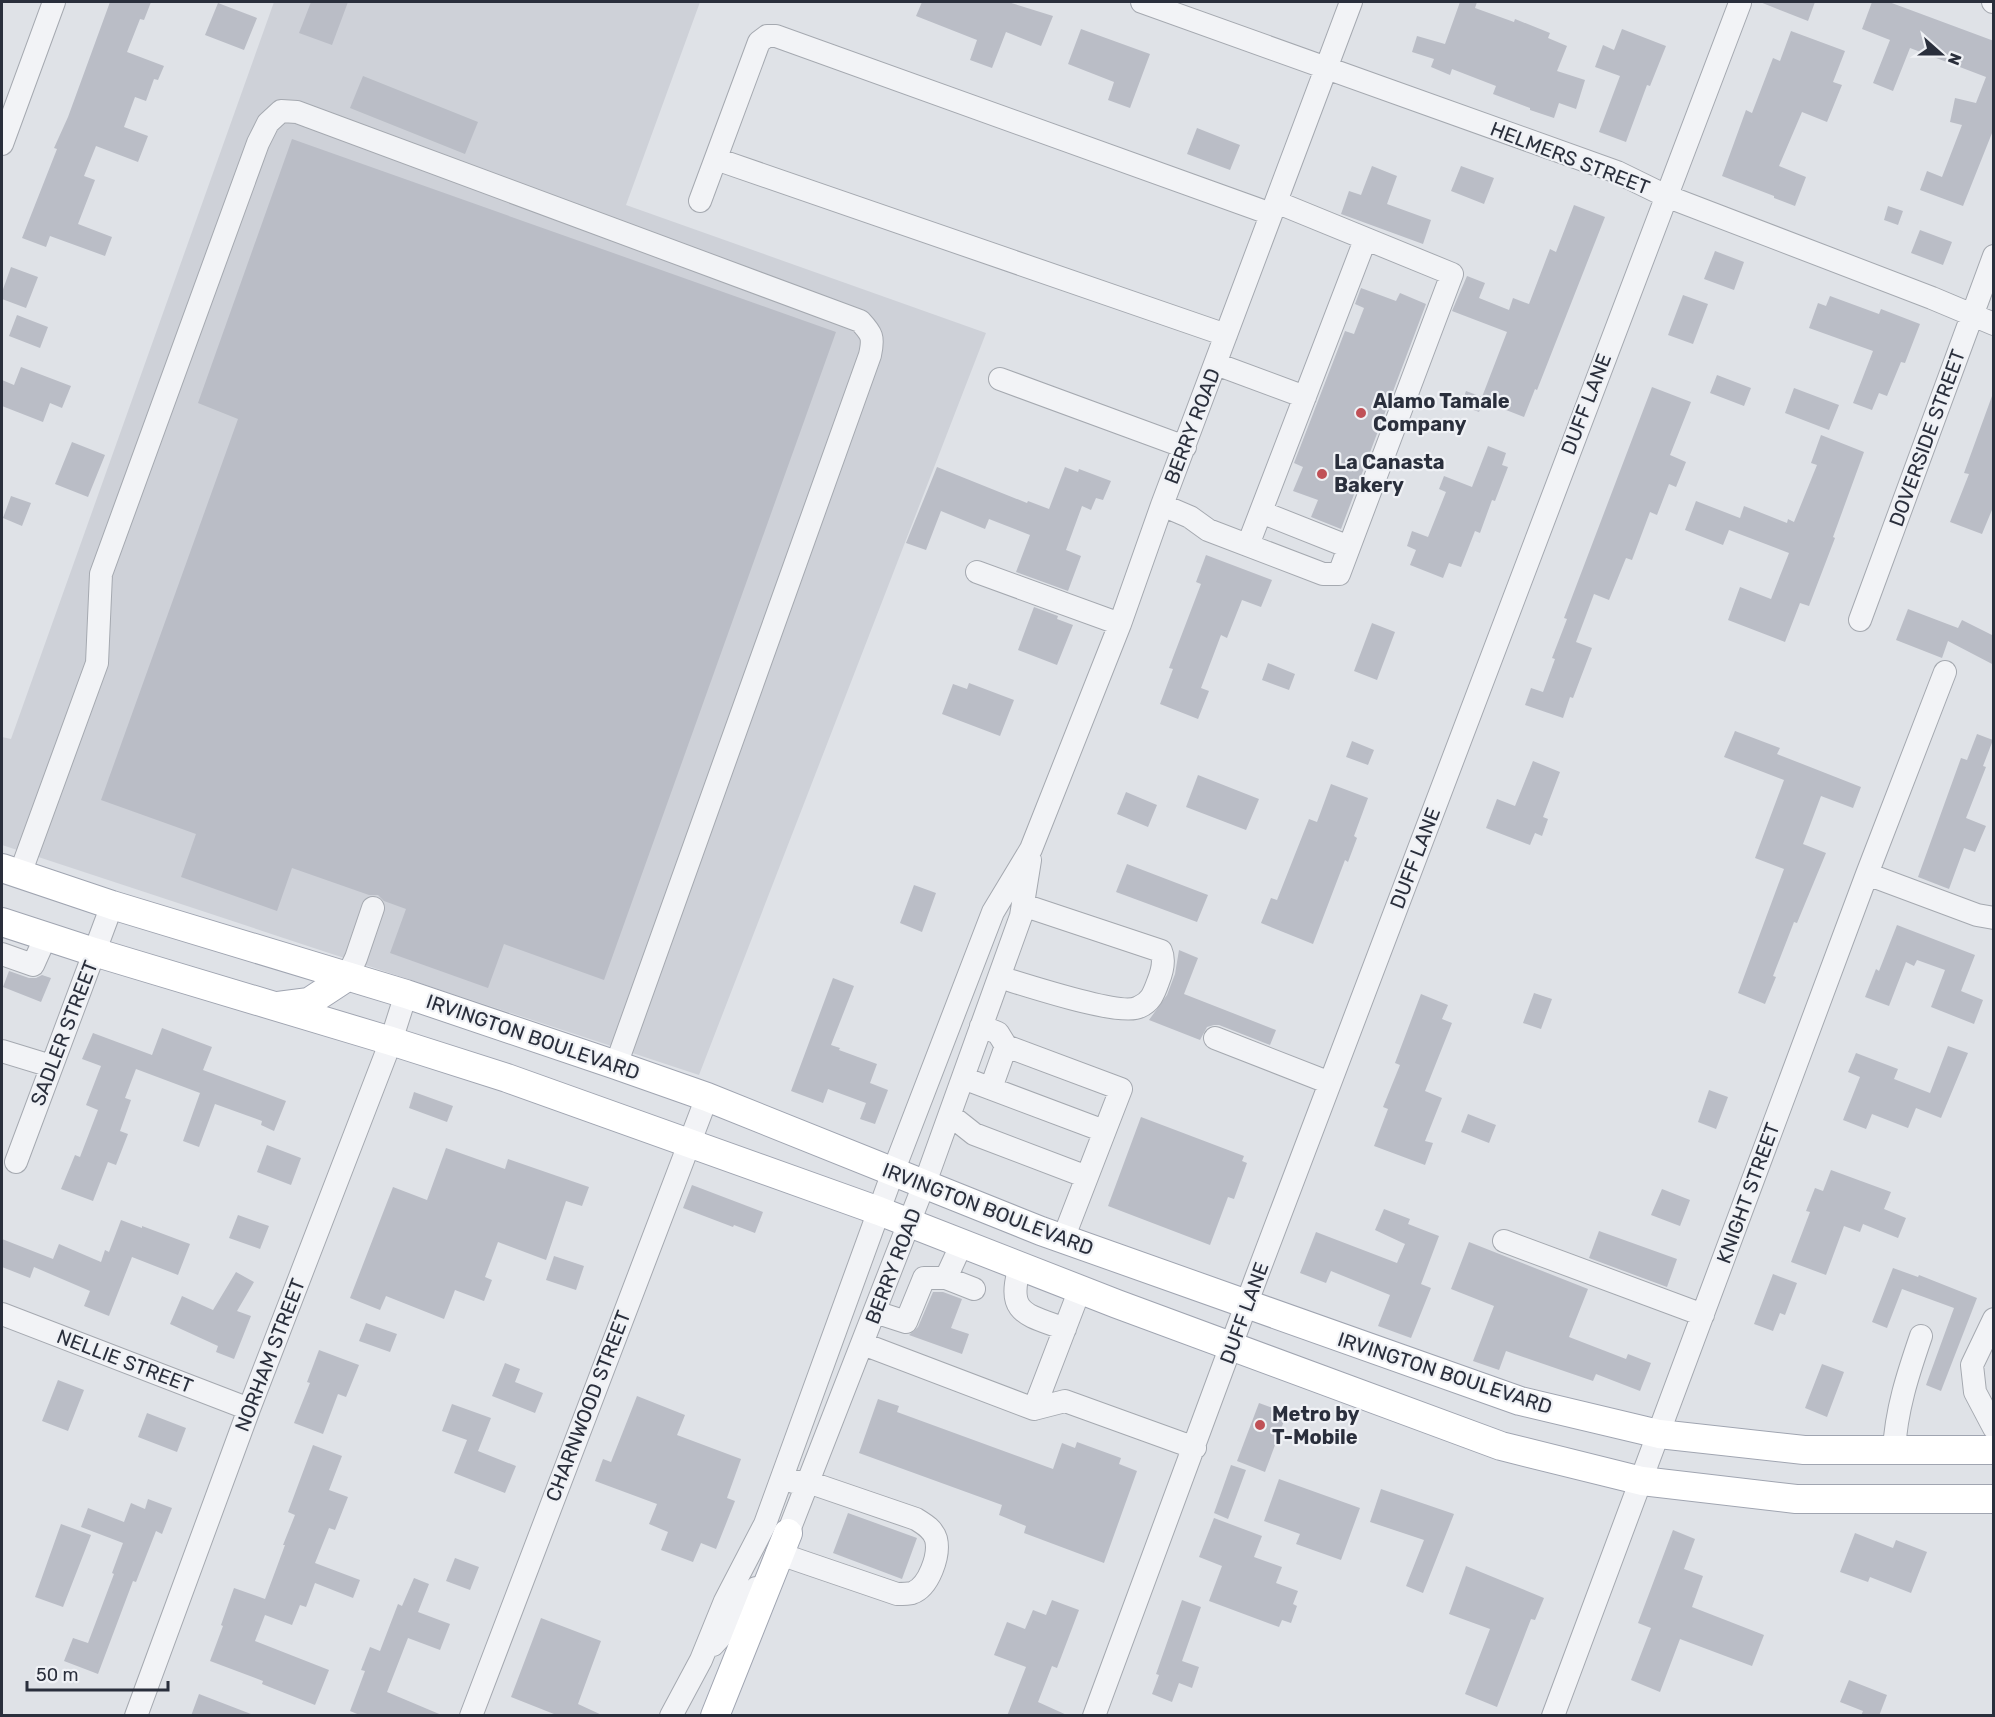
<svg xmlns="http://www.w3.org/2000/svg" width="1995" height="1717" font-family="Rubik,sans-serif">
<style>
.built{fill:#ced1d8}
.building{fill:#babdc6}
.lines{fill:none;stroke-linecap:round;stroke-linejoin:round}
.minor-casing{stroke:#a5a9b0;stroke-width:24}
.major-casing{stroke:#a0a5b1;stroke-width:30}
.minor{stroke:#f2f3f6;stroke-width:22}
.major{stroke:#fff;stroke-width:28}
.poi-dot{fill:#c05157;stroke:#eff1f5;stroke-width:2}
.labels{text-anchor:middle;stroke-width:4.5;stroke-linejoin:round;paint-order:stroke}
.street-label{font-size:20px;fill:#2a2f3c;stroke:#eff1f5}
.poi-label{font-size:20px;font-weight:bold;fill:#2a2f3c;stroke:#eff1f5;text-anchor:start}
</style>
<rect width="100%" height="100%" fill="#dfe2e7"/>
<path class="built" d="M274,2H700L626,205L986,333L699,1075L2,845V737L11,739Z"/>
<path class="building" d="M110,2H151L144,20L140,19L127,52L164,66L158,80L154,79L146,101L135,97L124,127L148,136L138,162L96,146L84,176L95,180L78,224L112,237L105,256L50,236L46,247L22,238L57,149L54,148L68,117Z
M311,2H348L332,45L299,33Z
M922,2H1008L1053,16L1041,46L1006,32L992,68L970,60L977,40L916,16Z
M1460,2H1477L1475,8L1514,22L1515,19L1550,33L1548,38L1567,46L1557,71L1585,80L1576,109L1559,103L1554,118L1530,110V108L1493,94L1496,86L1452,69L1450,75L1431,67L1434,59L1412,52L1417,36L1445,44Z
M1760,2H1815L1808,21Z
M1872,2H1889L1994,41V128L1963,206L1920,190L1927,171L1942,177L1962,125L1950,122L1955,98L1976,103L1986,77L1910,48L1893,91L1873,83L1890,40L1862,29Z
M218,3L257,18L244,50L205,35Z
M1081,29L1150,54L1130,108L1108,100L1114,82L1068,64Z
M1622,29L1666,46L1650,86L1647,85L1626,142L1599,132L1620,76L1595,67L1603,45L1614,50Z
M1791,31L1845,51L1833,82L1842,85L1827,122L1802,112L1779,166L1806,177L1795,206L1774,198V196L1722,176L1746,110L1752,113L1773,58L1780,61Z
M363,76L478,122L465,154L350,108Z
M1197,128L1240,145L1230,170L1187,154Z
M292,139L836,332L604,980L504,944L488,988L390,953L406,909L384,901L378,895H369L292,868L277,911L181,877L196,834L101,800L238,419L198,403Z
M1372,166L1397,176L1387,204L1431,220L1423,244L1341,214L1349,191L1361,195Z
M1461,166L1494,178L1484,204L1451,191Z
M1574,205L1605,217L1537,390L1535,389L1524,417L1483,401L1479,412L1461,405L1466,391L1482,397L1507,332L1452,311L1467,276L1485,283L1479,298L1509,310L1513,298L1529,304L1550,249L1556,252Z
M1888,206L1903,211L1898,225L1884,220Z
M1920,230L1952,242L1943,265L1911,253Z
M1715,251L1744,262L1734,290L1704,279Z
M11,267L38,277L26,308L2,299V292Z
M1361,288L1396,301L1400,293L1426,304L1341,529L1311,517L1318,500L1293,491L1303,467L1294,463L1345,331L1354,334L1364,308L1355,304Z
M1683,295L1708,304L1693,344L1668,335Z
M1830,296L1879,314L1881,309L1920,324L1905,363L1901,362L1887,396L1879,393L1872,410L1853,403L1873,351L1809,328L1818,303L1826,306Z
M17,315L48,327L40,348L9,336Z
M21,367L71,386L62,408L50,403L43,422L2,406V380L14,385Z
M1717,375L1751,388L1744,406L1710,393Z
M1652,387L1691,402L1670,455L1686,462L1676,487L1669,484L1657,515L1650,512L1632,560L1626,558L1609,600L1594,594L1576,642L1592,648L1573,698L1570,697L1563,718L1525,705L1531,688L1543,692L1555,659L1552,658L1567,619L1564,618Z
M1794,388L1839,405L1829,430L1785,413Z
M1992,396L1994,505L1982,534L1950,522L1969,474L1964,473Z
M1821,435L1864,452L1833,537L1835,538L1809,606L1800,603L1785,642L1728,620L1740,587L1771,599L1789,553L1729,530L1723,545L1685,530L1696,501L1740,518L1744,506L1787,523L1788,519L1794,522L1817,465L1811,463Z
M72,442L105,455L88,497L55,484Z
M1488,446L1506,453L1502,465L1508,467L1495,501L1492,500L1480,533L1475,531L1461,567L1449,563L1443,578L1410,565L1416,550L1407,546L1412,531L1428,537L1446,492L1439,489L1444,476L1472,487Z
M937,467L1027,503L1028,501L1049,509L1065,467L1078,472L1079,469L1111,481L1103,500L1096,498L1091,510L1082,506L1066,550L1081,556L1068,591L1016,572L1030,535L989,519L985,529L941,511L926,550L906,543Z
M11,496L31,503L22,526L3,518Z
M1206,555L1272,580L1261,607L1242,600L1227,638L1221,635L1201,688L1209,691L1198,719L1160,704L1173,669L1169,668L1201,584L1196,582Z
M1034,607L1058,616L1057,619L1073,625L1057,665L1018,650Z
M1908,609L1958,628L1962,620L1994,636V665L1948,641L1942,658L1896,640Z
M1372,623L1395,632L1377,680L1354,671Z
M1268,663L1295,674L1289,690L1262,680Z
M969,683L1014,700L1000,736L942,714L953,684L967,689Z
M1735,731L1780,748L1777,754L1861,787L1853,808L1821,796L1803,844L1826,853L1797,923L1794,922L1773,976L1776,977L1765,1004L1738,993L1784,869L1755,858L1784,780L1724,757Z
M1977,734L1993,740L1983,766L1986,767L1966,818L1986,826L1975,852L1964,848L1949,889L1918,877L1961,758L1967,760Z
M1352,741L1374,750L1368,765L1346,757Z
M1533,761L1560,772L1543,817L1548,819L1542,836L1535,833L1530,845L1486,828L1497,799L1515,806Z
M1198,775L1259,799L1246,830L1186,807Z
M1331,784L1368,798L1354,836L1357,838L1348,862L1345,860L1313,944L1261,923L1271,898L1277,900L1309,819L1317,822Z
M1126,792L1157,805L1148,827L1117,814Z
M1127,864L1208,895L1197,922L1116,892Z
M914,885L936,893L922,932L900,923Z
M1897,925L1975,955L1961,991L1983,1000L1974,1024L1931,1007L1945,970L1917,960L1914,966L1906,962L1889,1006L1865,997L1876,969L1879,971Z
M1179,950L1198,958L1184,994L1276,1030L1270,1045L1219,1025H1214L1207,1027L1200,1040L1149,1020L1167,995L1175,974Z
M9,971L29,978H36L42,975L51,978L41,1002L3,987Z
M833,978L854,986L831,1045L840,1048L839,1050L877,1064L870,1083L888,1090L875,1124L860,1119L866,1103L828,1089L823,1103L791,1091Z
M1534,993L1552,999L1541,1029L1523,1023Z
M1421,994L1448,1005L1442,1019L1452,1023L1425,1091L1442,1098L1425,1141L1433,1143L1425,1165L1374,1146L1388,1109L1383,1107L1400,1065L1395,1063Z
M162,1028L212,1047L203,1070L286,1101L274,1131L261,1125L262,1121L215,1104L199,1147L183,1141L200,1093L136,1069L125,1098L131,1100L120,1131L128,1134L116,1165L108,1162L93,1201L61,1189L75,1155L80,1157L98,1110L86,1105L101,1066L82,1059L93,1033L152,1055Z
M1948,1046L1968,1053L1941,1118L1916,1108L1908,1128L1872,1114L1866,1129L1843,1120L1860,1077L1848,1072L1856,1053L1898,1069L1894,1079L1930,1093Z
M1709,1090L1728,1097L1716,1129L1698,1122Z
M414,1092L453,1106L447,1122L409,1108Z
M1468,1114L1496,1125L1489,1143L1461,1132Z
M1141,1117L1244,1156L1242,1161L1247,1163L1234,1199L1228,1197L1210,1245L1108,1206Z
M267,1145L301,1158L291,1185L257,1172Z
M446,1148L505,1169L508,1159L589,1187L582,1206L566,1201L546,1260L498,1242L485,1277L492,1280L484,1301L455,1290L444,1319L386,1296L380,1310L350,1298L393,1187L427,1200Z
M1831,1170L1891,1192L1884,1209L1906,1218L1898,1238L1863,1224L1860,1232L1844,1226L1826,1275L1791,1262L1810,1212L1806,1211L1815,1188L1823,1191Z
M692,1185L763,1212L755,1233L734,1225L733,1227L683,1208Z
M1662,1189L1690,1200L1680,1226L1651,1215Z
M1384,1209L1410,1219L1408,1224L1439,1236L1421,1284L1431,1288L1411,1338L1378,1326L1390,1295L1331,1271L1326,1283L1300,1273L1316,1232L1397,1263L1405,1244L1375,1230Z
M238,1215L269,1226L260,1249L229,1238Z
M121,1220L142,1228V1226L190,1244L178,1275L132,1257L109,1316L84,1306L90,1291L34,1267L30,1278L2,1267V1239L53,1259L59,1244L101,1262L105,1250L109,1252Z
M1599,1231L1677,1259L1667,1287L1589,1258Z
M1469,1242L1588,1289L1569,1337L1626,1359L1628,1354L1651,1363L1640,1391L1596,1374L1593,1381L1506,1351L1499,1370L1473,1361L1494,1306L1451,1289Z
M554,1256L584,1266L576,1290L546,1280Z
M1893,1268L1918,1277L1919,1275L1977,1298L1941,1391L1926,1385L1954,1308L1902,1289L1887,1328L1872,1322Z
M236,1272L254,1282L237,1311L251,1316L234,1359L216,1352L218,1346L170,1324L182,1296L213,1310Z
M1773,1274L1797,1283L1785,1315L1780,1313L1773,1331L1754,1324Z
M933,1292H943L962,1299L951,1328L969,1334L962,1354L909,1335L918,1327Z
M366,1323L397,1334L390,1352L359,1341Z
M319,1350L359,1365L346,1397L338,1394L323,1434L294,1423L310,1383L307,1382Z
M505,1363L520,1369L515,1382L543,1393L535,1413L492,1396Z
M1822,1364L1844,1372L1827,1417L1805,1408Z
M58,1380L84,1390L68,1431L42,1421Z
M637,1396L685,1415L677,1435L741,1459L727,1498L735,1501L716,1549L701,1543L693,1562L661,1550L668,1532L649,1524L657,1504L595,1481L603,1459L611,1462Z
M878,1399L899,1406L897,1412L1053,1469L1062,1443L1075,1448L1077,1442L1121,1458L1119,1464L1137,1471L1104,1563L1024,1533L1026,1526L999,1515L1002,1505L859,1453Z
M1259,1403L1287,1413L1265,1472L1237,1461Z
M452,1404L491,1418L478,1451L516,1466L505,1493L454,1473L467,1440L442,1431Z
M147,1413L186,1428L177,1452L138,1437Z
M313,1445L342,1456L329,1490L348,1497L335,1530L329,1528L315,1563L360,1580L353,1598L315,1583L306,1607L300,1605L292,1625L265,1615L255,1641L329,1670L315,1705L262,1684L263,1681L210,1661L223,1626L221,1625L234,1588L265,1599L285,1545H283L295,1515L288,1512Z
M1231,1465L1246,1470L1228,1519L1214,1513Z
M1279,1479L1360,1508L1341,1560L1296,1544L1300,1534L1264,1521Z
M1381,1489L1454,1514L1423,1593L1406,1586L1424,1540L1370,1522Z
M148,1499L172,1508L162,1534L156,1531L136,1582L133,1581L98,1674L64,1661L73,1638L88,1643L114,1574L112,1573L123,1543L81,1527L88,1508L124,1522L131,1503L145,1509Z
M848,1513L917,1538L902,1579L833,1553Z
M1214,1518L1262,1536L1254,1557L1282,1567L1276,1583L1298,1591L1293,1604L1297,1606L1291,1623L1282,1620L1279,1627L1209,1601L1222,1566L1199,1557Z
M61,1524L91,1535L63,1607L35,1597Z
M1673,1530L1695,1539L1684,1569L1703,1576L1692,1607L1764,1635L1752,1666L1680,1639L1660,1692L1631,1680L1651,1628L1638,1623Z
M1855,1533L1893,1548L1896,1540L1927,1552L1911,1593L1870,1577L1868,1582L1840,1572Z
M455,1558L479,1567L470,1590L446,1581Z
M1466,1566L1544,1598L1535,1620L1531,1619L1497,1707L1465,1694L1490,1629L1449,1614Z
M414,1578L429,1584L418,1612L450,1624L440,1650L408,1638L387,1692L444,1716H362L350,1711L365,1671L361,1670L370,1647L380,1651L398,1604L402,1606Z
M1052,1600L1079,1610L1057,1668L1052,1666L1038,1702L1069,1716H1007L1026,1667L994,1655L1007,1622L1025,1629L1033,1610L1046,1615Z
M1182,1600L1201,1607L1182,1661L1199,1667L1192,1688L1179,1683L1172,1702L1152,1694L1159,1675L1156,1674Z
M541,1618L601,1641L578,1704L604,1716H559L511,1697Z
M1849,1680L1887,1695L1879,1716H1861L1863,1711L1840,1702Z
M199,1694L251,1714V1716H191Z"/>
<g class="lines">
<g class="minor-casing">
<path id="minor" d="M1142,2L1617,172L1666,196L1932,298L1994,324
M1993,2H1994
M2,144L54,2
M716,159L1226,335
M700,201L759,42L767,36H776L1271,214
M1216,364L1305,397
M1000,379L1185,447
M1162,505L1190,517L1208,530L1323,574H1339L1452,274L1276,202
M1261,512L1349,547
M1248,545L1365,240
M977,572L1120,624
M1860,620L1994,256
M20,874L97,663L101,574L258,143L268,123L281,111L297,112L860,321C872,334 874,337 870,355L616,1065
M1867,874L1977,915L1994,918
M2,954L33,965L46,936
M347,977L356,958L373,908
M999,977C1023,984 1121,1017 1139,1007C1151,1002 1154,993 1158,982C1162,972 1165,960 1161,951L1023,905
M981,1026L998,1033L1006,1046L991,1088
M1215,1038L1330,1083
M1006,1046L1121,1089L1063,1239
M2,1051L51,1066
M963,1078L1104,1131
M950,1115L974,1134L1087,1177
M16,1162L112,905
M1504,1241L1703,1315
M1020,1266C1006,1314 1025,1314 1065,1329
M946,1278L974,1289
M875,1312L906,1322L924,1278H946L962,1243
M2,1314L249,1409
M1994,1319L1972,1365L1975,1392L1994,1428
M863,1344L1034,1409L1065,1401L1195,1448
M1034,1409L1080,1289
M1894,1451C1896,1410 1908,1374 1921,1336
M780,1546L788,1533L930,1169L1021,916L1030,860
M777,1553L897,1594C902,1594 908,1594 912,1593C929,1587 940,1555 936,1539C933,1529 924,1524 916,1519L808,1482H794
M713,1645L742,1613L756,1588
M136,1716L249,1409L391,1041L406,994
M471,1716L707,1097
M671,1716L701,1660L725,1601L765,1524L893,1172L993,912L1031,849L1120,624L1162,505L1351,2
M1094,1716L1256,1278L1740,3
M1553,1716L1867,874L1945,672"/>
</g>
<g class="major-casing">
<path id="major" d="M2,868L112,905L406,994L616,1065L707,1097L1041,1231L1520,1401L1659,1434L1804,1450H1994
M2,922L94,952L391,1041L507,1078L879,1211L1117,1304L1501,1446L1642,1481L1796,1499H1994
M278,1006L309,1002L347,977
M715,1716L788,1533"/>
</g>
<use href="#minor" class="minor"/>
<use href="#major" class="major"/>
</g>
<g class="poi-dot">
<circle cx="1361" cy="413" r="6"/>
<circle cx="1322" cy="474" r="6"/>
<circle cx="1260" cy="1425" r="6"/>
</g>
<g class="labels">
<g class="street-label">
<text transform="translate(1570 158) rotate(21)" y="7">HELMERS STREET</text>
<text transform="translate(1586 404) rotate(-69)" y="7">DUFF LANE</text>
<text transform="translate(1192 426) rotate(-69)" y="7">BERRY ROAD</text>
<text transform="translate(1927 438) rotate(-70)" y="7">DOVERSIDE STREET</text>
<text transform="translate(1415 858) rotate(-69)" y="7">DUFF LANE</text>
<text transform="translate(64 1033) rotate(-69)" y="7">SADLER STREET</text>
<text transform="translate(533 1037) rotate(19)" y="7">IRVINGTON BOULEVARD</text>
<text transform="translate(1748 1193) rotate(-70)" y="7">KNIGHT STREET</text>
<text transform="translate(988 1209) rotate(21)" y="7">IRVINGTON BOULEVARD</text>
<text transform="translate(893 1266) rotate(-69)" y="7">BERRY ROAD</text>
<text transform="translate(1244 1313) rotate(-70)" y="7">DUFF LANE</text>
<text transform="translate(270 1355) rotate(-69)" y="7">NORHAM STREET</text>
<text transform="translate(125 1361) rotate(21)" y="7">NELLIE STREET</text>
<text transform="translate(1445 1373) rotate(18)" y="7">IRVINGTON BOULEVARD</text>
<text transform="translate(588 1406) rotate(-69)" y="7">CHARNWOOD STREET</text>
</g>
<g class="poi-label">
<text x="1373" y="408">Alamo Tamale<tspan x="1373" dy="23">Company</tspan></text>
<text x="1334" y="469">La Canasta<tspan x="1334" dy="23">Bakery</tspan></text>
<text x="1272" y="1421">Metro by<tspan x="1272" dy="23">T-Mobile</tspan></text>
</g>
</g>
<rect width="1995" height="1717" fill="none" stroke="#2a2f3c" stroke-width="6"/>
<g transform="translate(1941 54) rotate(111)" stroke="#eff1f5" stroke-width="4.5" paint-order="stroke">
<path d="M0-4.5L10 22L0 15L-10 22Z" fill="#2a2f3c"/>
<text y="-9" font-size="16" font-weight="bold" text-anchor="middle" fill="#2a2f3c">N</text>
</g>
<path d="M27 1681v9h141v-9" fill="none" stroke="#2a2f3c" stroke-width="3"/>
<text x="36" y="1681" font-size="18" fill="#2a2f3c" stroke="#eff1f5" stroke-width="4.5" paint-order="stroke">50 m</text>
</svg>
